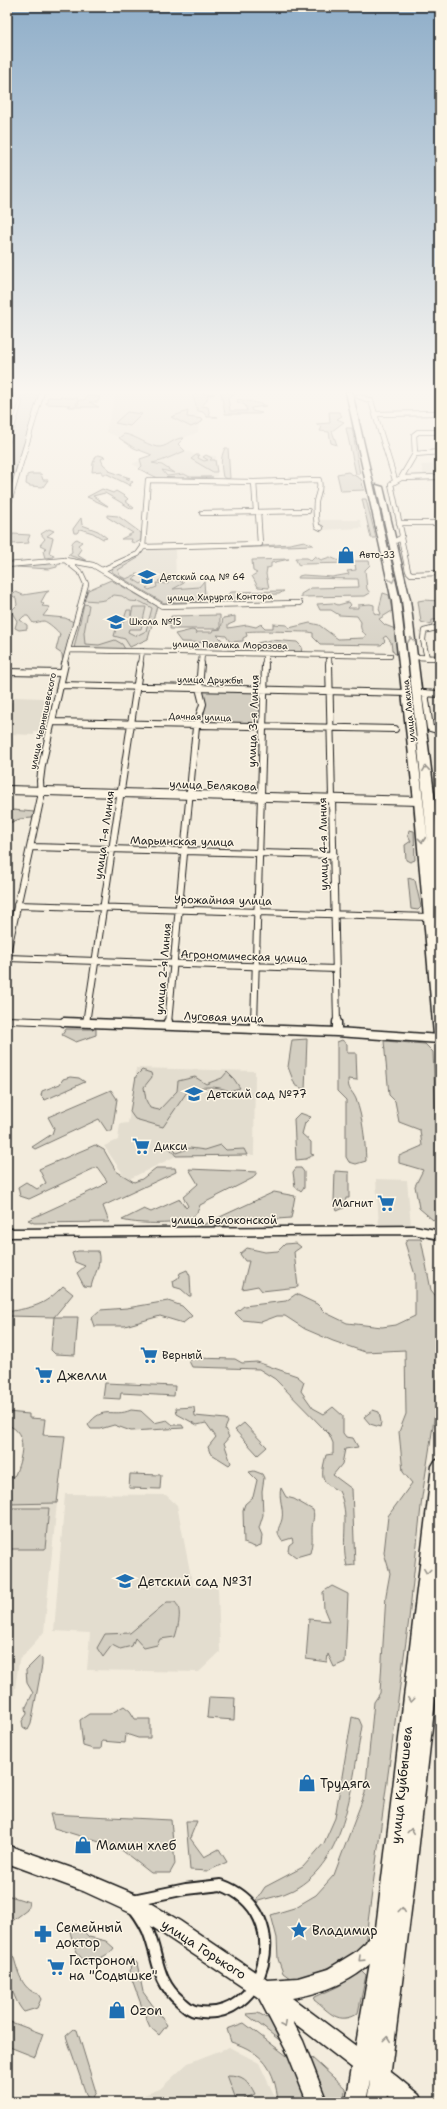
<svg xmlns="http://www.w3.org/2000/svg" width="447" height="2109" font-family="'Shantell Sans',sans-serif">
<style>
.built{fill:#e3ddcf}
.green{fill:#d3cec1;stroke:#78756e}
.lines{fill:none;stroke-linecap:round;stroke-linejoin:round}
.minor-far3-casing{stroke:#1c1c1c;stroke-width:6}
.minor-far2-casing{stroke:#1c1c1c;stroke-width:8}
.minor-far1-casing{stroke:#1c1c1c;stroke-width:11}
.minor-casing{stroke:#1c1c1c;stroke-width:14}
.tertiary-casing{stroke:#1c1c1c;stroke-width:10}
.secondary-casing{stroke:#1c1c1c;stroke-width:3}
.primary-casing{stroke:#1c1c1c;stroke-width:3}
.trunk-casing{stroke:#1c1c1c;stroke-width:3}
.minor-far3{stroke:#fcf5e5;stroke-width:4.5}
.minor-far2{stroke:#fcf5e5;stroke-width:6}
.minor-far1{stroke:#fcf5e5;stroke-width:8}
.minor{stroke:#fcf5e5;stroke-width:10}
.tertiary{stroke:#fcf5e5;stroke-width:8}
.secondary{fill:#fcf5e5;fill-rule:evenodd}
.primary{fill:#fcf5e5;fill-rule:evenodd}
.trunk{fill:#fcf5e5;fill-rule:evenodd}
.oneway{stroke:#97938b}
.labels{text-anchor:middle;stroke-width:3;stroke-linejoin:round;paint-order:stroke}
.far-poi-label{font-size:9px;fill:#1c1c1c;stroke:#fcf5e5;text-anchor:start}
.far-street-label{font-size:9px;fill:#1c1c1c;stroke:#fcf5e5}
.street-label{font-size:11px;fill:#1c1c1c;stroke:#fcf5e5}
.poi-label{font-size:11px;fill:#1c1c1c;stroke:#fcf5e5;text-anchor:start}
.near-poi-label{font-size:13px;fill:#1c1c1c;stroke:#fcf5e5;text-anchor:start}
.near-street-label{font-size:13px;fill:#1c1c1c;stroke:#fcf5e5}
</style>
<rect width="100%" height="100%" fill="#f3ecdd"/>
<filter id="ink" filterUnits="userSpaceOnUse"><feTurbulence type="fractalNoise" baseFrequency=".025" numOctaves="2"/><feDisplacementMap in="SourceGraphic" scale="8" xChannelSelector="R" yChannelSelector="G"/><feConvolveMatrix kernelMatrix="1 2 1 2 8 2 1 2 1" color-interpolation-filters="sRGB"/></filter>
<g filter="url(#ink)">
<path class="built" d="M195,392L199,420L198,432L153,451L106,432L116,394Z
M176,445L195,455L216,456L217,476L212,478H161L132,464Z
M440,464V475H424L421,465Z
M318,520H360L362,528L321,530Z
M153,548H175L176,582L200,581L201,601L163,602L110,572V568Z
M111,580L157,606L148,639L125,649L74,648L88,590Z
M15,697L42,698L45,703L39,731H34V735L9,734L10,730H7V718L11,702H13Z
M136,1068L255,1071L254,1155L176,1156L127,1180L104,1146L118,1140L120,1124L128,1123L136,1076Z
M376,1179L407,1180L411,1226H379Z
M65,1494L166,1495L177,1505L193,1587L218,1588L220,1652L199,1672L87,1670L90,1633L54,1631Z
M57,1503L44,1632L19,1660L14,1695H7V1504Z
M229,2047L259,2063L275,2097L274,2102H125L160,2089L188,2063Z"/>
<path class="green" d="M23,392L7,439V421L16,393Z
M223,392H237L228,398L230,411H247L245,405L237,402L238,399C242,400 264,404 266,406L251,408L252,411L262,413L259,414H225L221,393Z
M197,393L215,394L208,395L207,400L202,406L208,407L210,416L218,417H207L203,412L198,411L193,396Z
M28,394L39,395L7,498V452L25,395Z
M86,396L100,397L98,402H89L99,407H70L67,406L71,405L46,404L48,397L78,398L76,405H78L79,400H85Z
M188,411L187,417L203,419L202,422L191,427L171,417Z
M127,412L142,414L130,426L115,423Z
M329,412H339L342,416L337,419L344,422L332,431L337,445L331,443L329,432L320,431L322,427L316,424L330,423Z
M346,428H352L360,474H356Z
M124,434C135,435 151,448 160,447C169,446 175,437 184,438L178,444L185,451L161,461L152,463L162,465L174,473L162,470L167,476L184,474L190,477H213L160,479L139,469L142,466L140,459L152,455L134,448L119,438Z
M225,448H228L230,478L228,479L223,477C221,466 220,458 225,448Z
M99,455L105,457L101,459L103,464L110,470L109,471L130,478H126L133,482L130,484L131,486L107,474H102V471L92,472L93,463L96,456Z
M196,455H199L198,458L204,461L208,460L203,457L206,455L212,458L210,460H215L217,472H213L191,459Z
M348,472L361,479L364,490L341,491L337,474Z
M30,474H41L43,480H48L43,487L30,486L26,484L27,475Z
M102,489L113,493L116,491L126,497L128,499L125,501L134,508L132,509L105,493L93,496L108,506H107L87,497Z
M362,499H366L376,538H371Z
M107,515L118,516L141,533V540L136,543L131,542L132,539H121L133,533L107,517Z
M81,518L82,525L98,531L107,538L103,539L93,533L80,529L77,533H74L73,529Z
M49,529L54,531L47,536L53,538L49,553L54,555L53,557L45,558L43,551L46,548L40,545L45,539L41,534Z
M13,534L30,535L28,540L29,543L12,544V542L10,539Z
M77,539L82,542L78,545L81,549L77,555L87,561L68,555L72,552C71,546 71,541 77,539Z
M304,541L313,545L233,548L290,544Z
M315,556L321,560L330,557L339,561H369L370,565L365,570L367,589L370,593L365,596L301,597V594L311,588L359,587L358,579L298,578L299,576L303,575L332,577L349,574L347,571L356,570L355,564L352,563L302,564L299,566L295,558H307L311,560Z
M136,557L138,558L118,570L120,576L126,579L137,574L139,575L133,579L141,584L145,581L143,578L152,584L146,588L149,590L157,587L156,583L168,584V581L160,582L158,581L170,576L184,583L173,589L199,587L204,581L205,596L203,601L164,603L112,572V568Z
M289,559L271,563V567L267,568L266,574L269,588L258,587L252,576L257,573L253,571L252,560Z
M59,562L61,564L57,565V567L49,569L17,567C31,562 45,565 59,562Z
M111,580L157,606L148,639L130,647L125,639L114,636L116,629L121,628L127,610H131V616L133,607H146L141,629H129L128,632L136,636L146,631L152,608L141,602L129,601L122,596L114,595L105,600L98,601L84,600L88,590Z
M49,591L46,593L41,602L44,604L42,606L50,607L43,616L65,618L74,622L63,666L62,654L56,650L60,634C58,631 48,622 44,621C41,621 36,623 33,623L28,616H24L20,620L27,625V629L19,630L15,628L17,621L11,611L17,605L16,598L10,594L16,592L23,595Z
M284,591L279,594L237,595L234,600L228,598L229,593L232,592Z
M383,593L389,595L392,611L379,619L385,625L398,630L399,652L395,654L392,650L391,642L386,636L383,638L385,641L381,645L320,644L313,637V633L309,632C299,632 251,630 246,632L247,636L243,638V641L230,642L226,636L217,635L223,641L222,643L181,642L175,634L192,630L195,631L196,634L197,632H212L213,630L221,629L223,618L235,616V622L228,625V628L247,625L256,627L261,624L265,628H273V624L287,625L289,628L310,623L319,625L338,639L364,638L366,635C361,631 360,628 361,622L357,616L339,615L331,610H320L317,604L333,603L338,605L349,602L351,605L348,608H358V605L370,604L374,605V613L379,615L381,614L379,609Z
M424,600L440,601V620H432V625L421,622L418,601Z
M84,604L89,605L84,633L85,644L99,645L115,640L122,644L125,649L74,648Z
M220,615V629H170L171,616Z
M271,640L297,642L302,647L301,654L254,653L253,649L257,651L261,650L258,649L257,643Z
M201,689L261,692L260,718L255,725L199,724Z
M13,810L34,812L35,814L32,818L20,819L9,823L7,822V816Z
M409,830L414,831L415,860L410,862L406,860L405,845L411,841L408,835Z
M408,878L415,880L421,907L418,910L411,909Z
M66,1029H96V1035L76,1042L62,1035Z
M307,1039L305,1090L295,1085L288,1067L292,1040Z
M342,1040L347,1044V1053H356L357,1080L348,1079C348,1091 352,1090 356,1099C363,1119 365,1139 366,1161L356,1164L349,1162L346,1157V1100L337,1091V1042Z
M384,1041L425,1044L433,1052L440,1215L433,1220L419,1208L415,1186L423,1170L399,1163V1156L422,1146L420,1130L399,1122L395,1101L389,1095Z
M142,1070L151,1073L152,1077L144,1087L146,1100L150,1108L159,1110L177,1091L178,1081L195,1077L206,1084L222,1078L227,1072L234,1079L240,1088L229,1091C216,1085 203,1087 189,1089L163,1127L135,1119L130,1112L136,1076Z
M70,1077L79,1078L85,1082L45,1100L41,1096L42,1091L60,1084L63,1079Z
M111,1090L117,1099L112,1131H107L99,1119L35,1149L32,1147L52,1134L54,1128L48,1117Z
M300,1113L311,1117L305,1123L302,1134L311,1142V1154L314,1155L306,1159L296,1160L294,1119Z
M172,1143L176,1153L190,1148L205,1150L221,1145L226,1150L244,1149L247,1155L176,1156L168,1146Z
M95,1145L104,1150L116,1171L134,1182L142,1179L156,1168H175L176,1172L103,1206L109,1222L34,1223L28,1220L102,1186L107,1181L97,1167L29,1199L20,1196L18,1187L26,1182L37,1189L46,1183L39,1169Z
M296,1168H301L304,1172V1188L301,1192L295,1187L293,1172Z
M189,1169L257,1172L253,1178L200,1205C198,1212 194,1218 187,1220C173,1225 135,1224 122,1220L144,1209L151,1212L180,1199L186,1208L188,1206L183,1197L198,1184Z
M335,1171L349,1172V1198H346L344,1208L337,1211L334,1201Z
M274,1192L295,1196L291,1218L236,1222L210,1230L194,1229Z
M408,1239H421L431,1290L439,1300L440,1332L435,1413L422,1497L409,1619L365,1944C355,1955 308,1979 294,1981L283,1973L278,1959L277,1938L271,1915L294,1908L316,1895L334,1875L365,1793L374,1702L380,1693L386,1595L390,1573L384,1553L388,1516L412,1483L403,1472L399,1432L406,1414L405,1350L365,1352L333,1341L305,1329L285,1316H277L261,1322L242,1320L235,1313L244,1306L286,1301L296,1294L317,1304L326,1313L347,1323L382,1327L396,1325L415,1316V1275L405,1243Z
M296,1243L301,1247L294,1252L298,1287L262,1291L258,1286L242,1289L249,1261H245L240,1254L247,1248L265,1252L278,1251L285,1244Z
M78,1251H98C102,1266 94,1273 91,1287L84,1286L77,1273L85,1266L75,1262L72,1253Z
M187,1270L190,1276L191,1296H189L181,1289L174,1287L173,1281L178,1278L180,1273Z
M63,1286L73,1294L54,1317H78L75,1355L55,1354L51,1350L54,1317L7,1316V1312C34,1307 44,1306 63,1286Z
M168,1301L182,1306L192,1316L183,1323L160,1316L125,1326H94L91,1318L100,1310L127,1308Z
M193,1358L235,1359L242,1363L257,1362L297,1376L304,1382L301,1391L313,1408L324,1414L333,1407L343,1416V1433L346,1437L353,1438L358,1447L345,1449L342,1464L333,1475L352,1489L355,1565L347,1566C340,1541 351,1515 339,1491C319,1482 321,1475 326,1455L333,1454V1443L329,1434L275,1379L259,1369L192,1367L189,1361Z
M105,1383L175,1386L174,1396L121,1393L120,1399L103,1398Z
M194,1407L195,1416L226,1419L228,1422L225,1429L229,1437L224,1443L231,1463L229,1465L210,1453L208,1447L216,1437L206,1423L197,1425L177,1414L176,1408Z
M131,1410L141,1411L154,1423L167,1420L173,1425H182L184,1428L131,1431L114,1425L100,1429H91L88,1425C103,1404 113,1418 131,1410Z
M373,1410L379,1412L381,1422L380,1427L370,1424L364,1417Z
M7,1412L29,1414V1418L45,1419L43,1435L65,1436L57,1503L7,1504V1480L15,1475C21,1460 30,1432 7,1425Z
M244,1423L267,1447L258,1455L235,1430Z
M254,1471L262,1474L264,1478L262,1491L263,1515L259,1528L262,1535L261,1545L255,1547L244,1543L243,1510L245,1504L253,1497L257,1480L249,1472Z
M130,1474L161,1475L160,1489L129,1488Z
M281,1488L286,1497L294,1499L313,1510C315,1517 312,1522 312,1530C312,1540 313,1541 310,1553L296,1557L288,1551L289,1545L293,1542L292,1538L282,1541C280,1538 278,1535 278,1532C278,1527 281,1524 282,1519C284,1508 278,1498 281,1488Z
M7,1508H49L45,1549H7Z
M332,1586L348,1594L345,1662L334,1667L328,1654L327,1662L306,1659L309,1619L329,1621L324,1609L323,1592Z
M167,1602H175C183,1610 178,1627 175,1637L160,1639L157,1645L144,1648L135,1638L132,1646L120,1649L112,1645L103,1657L97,1648L105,1634L130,1633Z
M39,1657L42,1658V1665L31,1724L28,1730L23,1727L22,1721L27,1714L26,1707L33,1693L27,1683L26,1670Z
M209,1697L235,1698L234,1720L207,1718Z
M124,1706L130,1711L135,1719H150V1738H138L126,1734L125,1743L102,1741L101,1749H93L83,1746L80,1720L89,1714H110Z
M352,1717L359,1719L362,1726C352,1781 348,1861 293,1890C282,1896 267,1898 255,1902L265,1887L303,1867L324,1843L335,1818Z
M50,1814L171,1820L175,1864L170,1873H151L119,1848L54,1828Z
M186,1821H197L190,1838L204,1857L219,1849L227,1862L208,1871L190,1870Z
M7,1895L29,1902L27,1910L7,1925Z
M70,1925H77L89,1937L106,1941L114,1948C110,1954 105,1955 99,1959C78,1970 73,1942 69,1928Z
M8,1954L13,1955C18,1971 21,1989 38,1994L41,1999L37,2008L24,2012C13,2001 5,1970 8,1954Z
M131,1958L137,1963L143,1992L167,2025L159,2035L150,2027L146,2018L130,1974Z
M362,1971L366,1975L358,2013C338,2026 330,2012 314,2000L315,1997L339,1986Z
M258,2013L275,2022L287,2046L246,2014Z
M11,2022L43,2034L35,2057L7,2046V2034Z
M244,2023L291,2059L307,2102H278C275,2069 263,2052 231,2042L227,2029Z
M74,2029L77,2030L96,2092L92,2099L87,2097L66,2036Z
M306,2057H311L345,2088L344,2102H325Z
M227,2075C243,2075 248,2080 255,2094L237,2102Z"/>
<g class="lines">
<g class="minor-far3-casing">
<path id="minor-far3" d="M358,396L371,401L395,480
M375,414L440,413
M415,454L414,435L418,432H440
M401,478L415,454L440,452
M254,482L256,512
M7,509L42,392
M202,513L308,511
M399,523H440
M401,538L408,571L411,574L440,573
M393,542L401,538L402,535L391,484L401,478L440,477
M143,547L260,544L258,512
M7,565L65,560L93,565L162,606L300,603
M102,570L138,554L143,547L148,480L254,482L319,480C321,491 318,492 316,502C315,510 316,518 317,526L321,528
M69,650L390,656
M329,656V665
M413,657L440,658
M427,658L423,640L424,631L440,627
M64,665L86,584L81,573L65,560
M140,665L142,651
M201,665L202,653
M265,665V654"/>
</g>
<g class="minor-far2-casing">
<path id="minor-far2" d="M329,664L337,1023
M7,672L62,673
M60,685L408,693
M422,693L440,694
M425,693L430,728L440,731
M52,722L395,729
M31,847L334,855
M17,905L429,917
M7,953L41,797L40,781L42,765L65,664
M7,958L336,969
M7,1020L92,1023
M86,1023L140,664
M168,1023L196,727L203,704L199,688L201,664
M254,1023L265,664"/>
</g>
<g class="minor-far1-casing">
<path id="minor-far1" d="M64,1022L337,1032L440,1039
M337,1022V1032
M168,1026V1022
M254,1029V1022
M7,1233L414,1230L440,1235"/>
</g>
<g class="minor-casing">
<path id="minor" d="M221,1885C299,1913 263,2027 195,2011C189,2010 185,2005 180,2001C156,1981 159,1958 148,1931C143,1920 136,1910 128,1901L186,1889Z"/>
</g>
<g class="tertiary-casing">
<path id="tertiary" d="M7,790L419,801"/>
</g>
<g class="secondary-casing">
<path id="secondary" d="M9,392H15L10,405L7,407Z"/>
</g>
<g class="primary-casing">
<path id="primary" d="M7,1845L83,1872L135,1894L180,1921L267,1980L298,1978L328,1969L354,1953L366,1942L374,1928L381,1926L388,1928L390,1935C375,1973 331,1992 292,1998L396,2076L419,2095L422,2102H396L293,2022L303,2041L327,2102H307L288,2054L259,1998L133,1914L83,1891L7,1863Z"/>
</g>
<g class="trunk-casing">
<path id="trunk" d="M346,392H352L400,601L428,843L402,600L376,485L383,487L410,600L435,802L440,865V938L437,937L440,972V1039L434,1035L414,801L392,601Z
M440,1459V1532L435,1577L440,1575V1656L416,1870L387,2102H367L371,2075L366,2102H346L376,1928L432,1466L435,1461Z"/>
</g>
<use href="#minor-far3" class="minor-far3"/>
<use href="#minor-far2" class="minor-far2"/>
<use href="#minor-far1" class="minor-far1"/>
<use href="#minor" class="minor"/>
<use href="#tertiary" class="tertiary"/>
<use href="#secondary" class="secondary"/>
<use href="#primary" class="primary"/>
<use href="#trunk" class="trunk"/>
</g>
<defs><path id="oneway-chevron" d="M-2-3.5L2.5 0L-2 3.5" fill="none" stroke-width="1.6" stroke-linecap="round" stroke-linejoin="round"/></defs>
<g class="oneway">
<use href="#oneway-chevron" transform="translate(392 580) rotate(77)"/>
<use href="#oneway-chevron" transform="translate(411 640) rotate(-98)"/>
<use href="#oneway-chevron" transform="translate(426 769) rotate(-96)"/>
<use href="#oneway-chevron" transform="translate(422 840) rotate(85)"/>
<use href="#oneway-chevron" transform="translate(427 1571) rotate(97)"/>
<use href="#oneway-chevron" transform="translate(411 1700) rotate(97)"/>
<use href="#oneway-chevron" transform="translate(411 1831) rotate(-83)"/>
<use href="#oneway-chevron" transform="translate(402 1910) rotate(-83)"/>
<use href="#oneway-chevron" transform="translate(361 1959) rotate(136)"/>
<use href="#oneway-chevron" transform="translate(284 2025) rotate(63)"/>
<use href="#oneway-chevron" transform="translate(387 2039) rotate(-83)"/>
</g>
</g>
<linearGradient id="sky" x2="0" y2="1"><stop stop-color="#8faec9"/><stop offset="0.57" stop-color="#faf6f0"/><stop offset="1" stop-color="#faf6f0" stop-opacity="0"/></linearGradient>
<rect width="447" height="688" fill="url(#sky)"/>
<defs>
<g id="shop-bare" transform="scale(1.38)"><path d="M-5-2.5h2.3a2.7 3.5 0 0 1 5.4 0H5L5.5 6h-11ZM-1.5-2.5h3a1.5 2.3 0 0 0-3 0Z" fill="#1f6fb2" stroke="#fcf5e5" stroke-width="2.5" paint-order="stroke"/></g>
<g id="school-bare" transform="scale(1.38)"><path d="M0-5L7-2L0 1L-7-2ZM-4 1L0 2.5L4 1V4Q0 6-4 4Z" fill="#1f6fb2" stroke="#fcf5e5" stroke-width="2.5" paint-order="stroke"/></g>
<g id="supermarket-bare" transform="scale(1.38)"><path d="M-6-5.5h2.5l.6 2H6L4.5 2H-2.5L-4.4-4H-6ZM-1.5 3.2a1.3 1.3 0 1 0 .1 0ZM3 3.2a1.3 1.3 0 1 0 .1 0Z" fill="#1f6fb2" stroke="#fcf5e5" stroke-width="2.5" paint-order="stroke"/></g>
<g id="sight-bare" transform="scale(1.38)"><path d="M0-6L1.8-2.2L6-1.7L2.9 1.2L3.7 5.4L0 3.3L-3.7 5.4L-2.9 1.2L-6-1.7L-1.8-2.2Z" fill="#1f6fb2" stroke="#fcf5e5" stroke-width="2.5" paint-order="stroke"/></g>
<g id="pharmacy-bare" transform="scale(1.38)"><path d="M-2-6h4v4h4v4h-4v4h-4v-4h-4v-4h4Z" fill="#1f6fb2" stroke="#fcf5e5" stroke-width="2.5" paint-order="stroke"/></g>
</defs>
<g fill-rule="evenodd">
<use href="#shop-bare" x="346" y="555"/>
<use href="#school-bare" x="147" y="577"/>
<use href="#school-bare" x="116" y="622"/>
<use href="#school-bare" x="194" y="1094"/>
<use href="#supermarket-bare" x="141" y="1146"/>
<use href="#supermarket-bare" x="386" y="1203"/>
<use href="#supermarket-bare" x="149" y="1355"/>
<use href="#supermarket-bare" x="44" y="1375"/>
<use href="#school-bare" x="125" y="1581"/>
<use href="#shop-bare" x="307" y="1783"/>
<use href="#shop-bare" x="83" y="1845"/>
<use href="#sight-bare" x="299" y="1930"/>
<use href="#pharmacy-bare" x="43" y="1934"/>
<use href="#supermarket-bare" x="56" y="1967"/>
<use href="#shop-bare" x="117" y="2010"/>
</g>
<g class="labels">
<g class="far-poi-label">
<text x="359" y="558">Авто-33</text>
<text x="160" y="580">Детский сад № 64</text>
<text x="129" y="625">Школа №15</text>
</g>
<g class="far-street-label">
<text transform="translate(220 597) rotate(-1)" y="3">улица Хирурга Контора</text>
<text transform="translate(230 645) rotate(1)" y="3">улица Павлика Морозова</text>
<text transform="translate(210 680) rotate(1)" y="3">улица Дружбы</text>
<text transform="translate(409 711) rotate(-96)" y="3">улица Лакина</text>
<text transform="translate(200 717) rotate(2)" y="3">Дачная улица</text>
<text transform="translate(43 721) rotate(-78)" y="3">улица Чернышевского</text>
</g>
<g class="street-label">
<text transform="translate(253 721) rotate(-88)" y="4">улица 3-я Линия</text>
<text transform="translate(213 785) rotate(2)" y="4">улица Белякова</text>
<text transform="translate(104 835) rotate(-82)" y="4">улица 1-я Линия</text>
<text transform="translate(182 841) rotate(1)" y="4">Марьинская улица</text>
<text transform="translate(323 844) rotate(-91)" y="4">улица 4-я Линия</text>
<text transform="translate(223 900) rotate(1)" y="4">Урожайная улица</text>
<text transform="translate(244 956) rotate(2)" y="4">Агрономическая улица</text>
<text transform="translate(163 969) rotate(-85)" y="4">улица 2-я Линия</text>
<text transform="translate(224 1017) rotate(2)" y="4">Луговая улица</text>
<text x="224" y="1224">улица Белоконской</text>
</g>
<g class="poi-label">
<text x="207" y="1098">Детский сад №77</text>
<text x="154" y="1150">Дикси</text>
<text x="373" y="1207" text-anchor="end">Магнит</text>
<text x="162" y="1359">Верный</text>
</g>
<g class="near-poi-label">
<text x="57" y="1380">Джелли</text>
<text x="138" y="1586">Детский сад №31</text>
<text x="320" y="1788">Трудяга</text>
<text x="96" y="1850">Мамин хлеб</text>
<text x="56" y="1932">Семейный<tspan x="56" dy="15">доктор</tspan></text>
<text x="312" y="1935">Владимир</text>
<text x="69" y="1965">Гастроном<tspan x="69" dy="15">на "Содышке"</tspan></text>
<text x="130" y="2015">Ozon</text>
</g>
<g class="near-street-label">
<text transform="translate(401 1785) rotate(-84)" y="5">улица Куйбышева</text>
<text transform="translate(204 1949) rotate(33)" y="5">улица Горького</text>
</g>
</g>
<rect width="447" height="2109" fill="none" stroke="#fcf5e5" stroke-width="24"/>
<rect x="12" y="12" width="423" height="2085" fill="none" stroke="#1c1c1c" stroke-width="1.5" filter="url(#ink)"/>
</svg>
